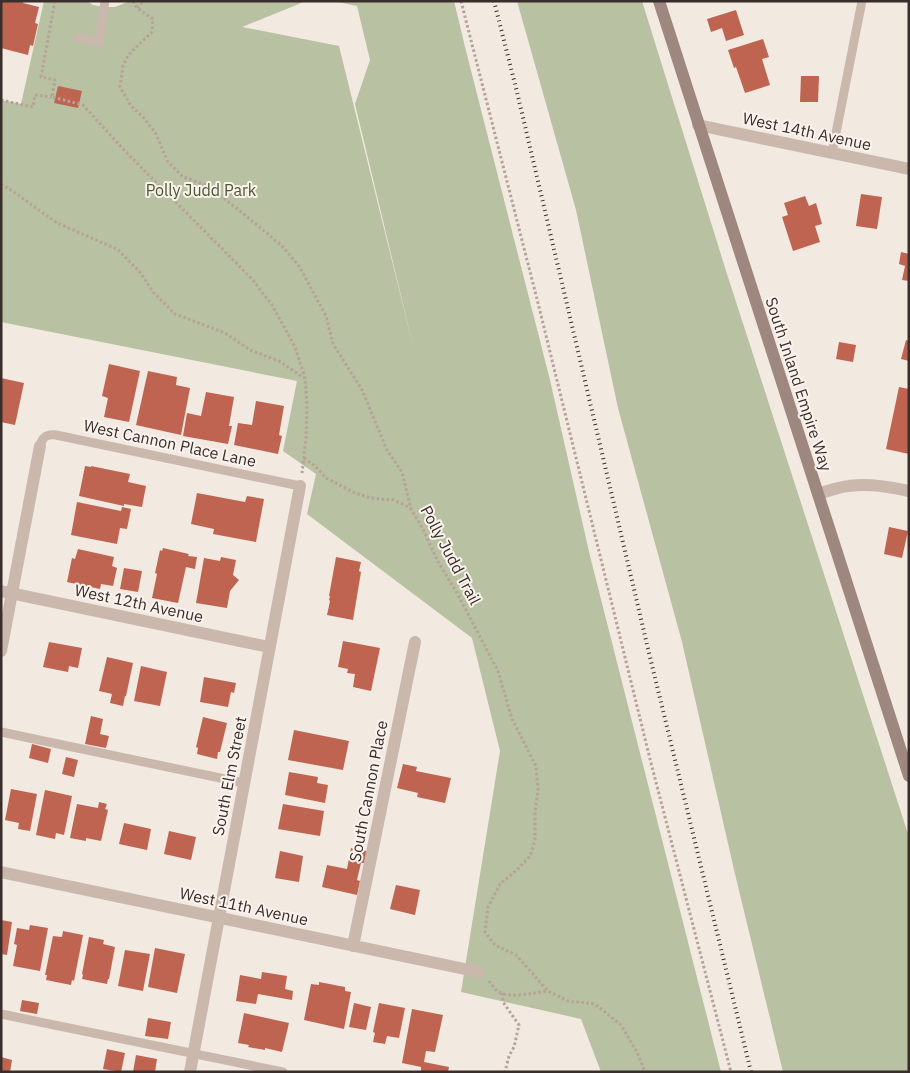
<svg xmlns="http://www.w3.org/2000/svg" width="910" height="1073" font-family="'IBM Plex Sans',sans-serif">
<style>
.green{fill:#b8c1a1}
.building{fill:#bf6451}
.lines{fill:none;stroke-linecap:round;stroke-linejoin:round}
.path{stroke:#b6a297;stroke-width:3;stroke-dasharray:2.5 2.5;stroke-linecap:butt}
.lane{stroke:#cab8ad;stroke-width:9}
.street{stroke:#cab8ad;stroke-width:12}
.secondary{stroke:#9e877e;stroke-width:12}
.rail{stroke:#392e2b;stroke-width:4;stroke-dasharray:1 4;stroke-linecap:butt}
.labels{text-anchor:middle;stroke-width:4;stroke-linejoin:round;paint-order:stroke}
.street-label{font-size:16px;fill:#392e2b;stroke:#faf3ed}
.park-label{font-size:16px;fill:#4b5630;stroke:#faf3ed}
</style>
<rect width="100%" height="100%" fill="#f2e9e1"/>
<path class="green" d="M44,1H87L93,5L105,7H115L130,1H306L242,27L339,46L415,354L355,104L370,60L357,6L333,1H454L465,47L550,380L590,556L721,1072H601L581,1019L461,992L500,751L472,638L307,514L316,474L283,451L297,381L1,322V100L21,104Z
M517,1H642L727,274L909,837V1072H783L735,874L682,642L618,408L576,210Z"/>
<path class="building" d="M1,1H23V3L39,7L35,23L38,24L33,46L30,45L28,55L1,48Z
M736,10L744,35L726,41L722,28L711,32L707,19Z
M763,39L769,57L762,59L770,85L745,93L736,67L734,68L728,50Z
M801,76H819L818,102H800Z
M58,86L82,91L78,108L54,103Z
M861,194L882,197L877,229L856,226Z
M805,196L809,206L816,203L822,224L815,226L820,242L793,251L782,217L788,215L784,203Z
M901,252L909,254V281L902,280L905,266L899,264Z
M906,340L909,341V361L901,359Z
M839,342L856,345L853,362L836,359Z
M109,364L140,371L129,422L104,417L108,398L102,396Z
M148,371L177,377L176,385L190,388L181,435L136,425Z
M1,378L24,383L15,425L1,422Z
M899,387L909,389V454L886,449Z
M206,392L234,397L229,426H232L228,444L183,436L187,413L201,416Z
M256,401L284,406L279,435L282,436L278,454L234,445L238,423L252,425Z
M85,466L91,467V466L130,474L128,482L146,486L142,507L124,504V506L79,496Z
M197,493L245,502L247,496L264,499L256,542L213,534L214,529L191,524Z
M77,502L121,511L122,507L131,509L127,529L120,528L117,544L71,535Z
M889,527L908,531L902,558L884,554Z
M163,548L189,554L188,556L197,557L195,569L186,567L178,603L152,598L157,574L155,573L160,550L162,551Z
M78,549L114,557L112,566L117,568L113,586L101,584L100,589L67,582L72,558L75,559Z
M221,557L236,560L233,575L239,580L230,591L227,608L196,603L204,558L220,561Z
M336,557L361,562L359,571L361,572L353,620L327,615L330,601L329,600L330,596H329Z
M124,568L142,571L138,592L120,589Z
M343,641L380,648L371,691L353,687L355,674L347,673L348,669L338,667Z
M49,642L82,648L78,668L69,666L68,672L43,667Z
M107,657L133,663L126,696H125L123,706L110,703L112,694L99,691Z
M141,666L167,672L160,706L134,701Z
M204,677L236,683L234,693L231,692L228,707L200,702Z
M91,716L103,719L100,734L109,736L106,748L85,744Z
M203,717L227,723L220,752H218L217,759L197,754L198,748L196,747Z
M294,730L349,741L343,770L288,760Z
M32,744L51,749L48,763L29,758Z
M66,757L78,760L74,777L62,774Z
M403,764L417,767L416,771L451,778L445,803L417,797L418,793L397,788Z
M289,772L318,777L317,783L328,785L325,803L285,795Z
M11,789L37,794L30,831L18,829L19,823L5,820Z
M45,790L72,796L64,835L56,833L55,839L36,835Z
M99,802L107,804L105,809L108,810L101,841L86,838V841L70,838L77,804L98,808Z
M283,804L324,811L320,836L278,829Z
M124,823L151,829L147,850L119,844Z
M169,831L196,837L191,860L164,854Z
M351,848L367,851L364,863H361L357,880L360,881L357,895L322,887L327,865L347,869Z
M280,851L303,856L299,882L275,878Z
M396,885L420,890L415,915L390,909Z
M1,920L12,922L7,955L1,954Z
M30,925L48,928L40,971L13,966L17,945L14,944L17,928L29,930Z
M63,931L83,935L74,981L72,980L71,985L46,980L47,975H45L53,936L62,937Z
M89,937L104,940L103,944L115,947L109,979H108L107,984L82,979L83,975L82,974Z
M155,948L185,954L177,993L148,987Z
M125,950L150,954L143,991L118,986Z
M262,972L287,976L285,989L293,991L292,1000L258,994L256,1004L236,1001L240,975L261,979Z
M319,982L345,987V991L351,992L344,1029L304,1020L311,984L319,985Z
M22,1000L39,1003L37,1014L20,1011Z
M354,1003L371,1007L366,1030L349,1027Z
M379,1003L405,1008L399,1038L387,1036L385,1044L373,1042L375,1033L373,1032Z
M412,1009L443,1015L435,1052L426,1051L424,1062L449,1067L448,1072H421V1067L402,1063Z
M244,1013L289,1023L282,1052L265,1048V1050L248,1047L249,1045L238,1043Z
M148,1018L171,1022L168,1039L145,1036Z
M107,1049L125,1053L121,1072L103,1069Z
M136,1055L157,1059L155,1072H133Z
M1,1057L12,1060L10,1072H1Z"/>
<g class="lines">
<path class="path" d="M55,1L41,77L55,80L52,97L83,105L123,149L252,279L272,305L295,347L305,378L307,405L306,438L302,473
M133,1L137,8L153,19L152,32L128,55L123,66L120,87L131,106L142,116L155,132L168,162L183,177L206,185L239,210L282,246L299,266L326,316L333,344L362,390L387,450L402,472L411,509L423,529L437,560L457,593L498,671L512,719L536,766L538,789L535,813V840L530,856L518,869L500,884L488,907L485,932L495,945L516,955L548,991L568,1001L595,1004L621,1025L637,1052L645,1072
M461,1L538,303L650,759L731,1072
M137,8L143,1
M1,100L33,107L35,95L52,97
M1,184L11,190L57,223L117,249L139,271L154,293L175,314L225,333L250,350L279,361L304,378
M304,458L315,466L326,478L355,493L371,498L393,500L411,508
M489,981C491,984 494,988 497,991C508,999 534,993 547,991
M502,993L503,1002L519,1025L514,1047L509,1056L505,1072"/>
<path class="lane" d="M78,38L99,42L105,1
M832,153L862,1
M40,446C42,437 47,434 56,435L300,486
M1,732L244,783
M1,1014L283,1072"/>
<path class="street" d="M698,125L909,169
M818,494C828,491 838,487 849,486C869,483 889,487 909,491
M1,591L269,647
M1,651L40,446
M1,872L479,972
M353,946L415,642
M190,1072L300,486"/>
<path class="secondary" d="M659,1L909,776"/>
<path class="rail" d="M494,1L517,92L649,653L751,1072"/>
</g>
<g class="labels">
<g class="street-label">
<text transform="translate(807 131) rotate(12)" y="6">West 14th Avenue</text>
<text transform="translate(799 384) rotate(72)" y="6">South Inland Empire Way</text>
<text transform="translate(170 443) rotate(12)" y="6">West Cannon Place Lane</text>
<text transform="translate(451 555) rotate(62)" y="6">Polly Judd Trail</text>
<text transform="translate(139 603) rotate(12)" y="6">West 12th Avenue</text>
<text transform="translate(229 776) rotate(-79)" y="6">South Elm Street</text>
<text transform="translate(368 791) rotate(-79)" y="6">South Cannon Place</text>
<text transform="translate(244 906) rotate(12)" y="6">West 11th Avenue</text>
</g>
<g class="park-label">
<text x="201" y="196">Polly Judd Park</text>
</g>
</g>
<rect width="910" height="1073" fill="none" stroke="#392e2b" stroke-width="5"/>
</svg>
